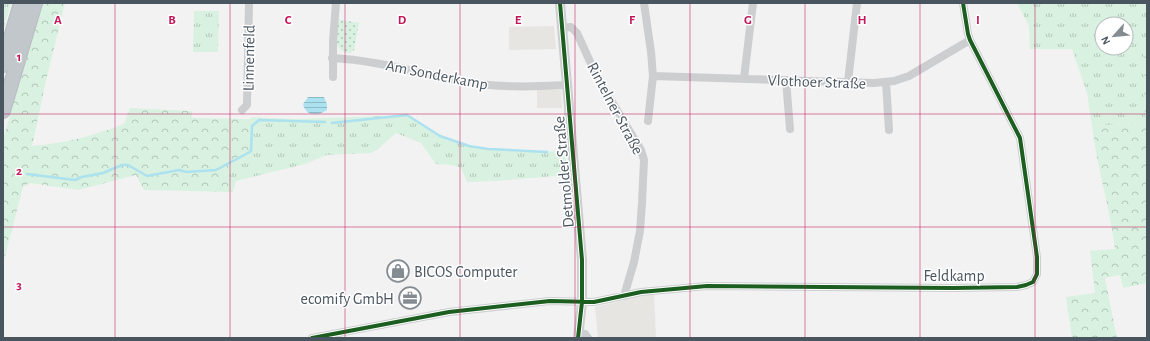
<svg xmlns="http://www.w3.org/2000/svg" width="1150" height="341" font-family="'Alegreya Sans',sans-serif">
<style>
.commercial{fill:#e6e5e1}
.grass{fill:url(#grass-tufts);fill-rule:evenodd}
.forest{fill:url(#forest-crowns)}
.park{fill:url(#park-dots)}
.water{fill:url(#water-rules)}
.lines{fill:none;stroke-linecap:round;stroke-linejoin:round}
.stream{stroke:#ace2ef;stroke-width:2.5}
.trunk-casing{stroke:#b7bcc2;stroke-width:16}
.minor{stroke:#ccced0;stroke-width:8}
.tertiary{stroke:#ccced0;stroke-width:10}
.trunk{stroke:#c2c7cb;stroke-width:14}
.cycleway-casing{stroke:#fff;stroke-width:6}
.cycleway{stroke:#1b5e20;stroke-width:4}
.grid{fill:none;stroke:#c2185b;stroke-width:1;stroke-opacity:0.55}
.labels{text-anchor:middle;stroke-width:3;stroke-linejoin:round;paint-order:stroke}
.street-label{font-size:16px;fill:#49555f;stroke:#fff}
.poi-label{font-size:16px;fill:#49555f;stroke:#fff;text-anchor:start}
.grid-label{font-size:13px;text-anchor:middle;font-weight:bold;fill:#c2185b;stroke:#fff;stroke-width:3;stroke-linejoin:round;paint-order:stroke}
</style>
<defs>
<pattern id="grass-tufts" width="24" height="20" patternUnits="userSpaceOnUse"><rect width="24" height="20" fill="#d8f1e0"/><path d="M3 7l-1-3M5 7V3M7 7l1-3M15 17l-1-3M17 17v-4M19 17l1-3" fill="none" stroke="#b1c6b9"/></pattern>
<pattern id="forest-crowns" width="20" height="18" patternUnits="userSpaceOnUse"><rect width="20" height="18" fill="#d8f1e0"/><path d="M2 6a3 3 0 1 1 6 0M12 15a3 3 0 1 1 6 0" fill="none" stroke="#b1c6b9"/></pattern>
<pattern id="park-dots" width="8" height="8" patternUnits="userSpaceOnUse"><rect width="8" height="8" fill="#d8f1e0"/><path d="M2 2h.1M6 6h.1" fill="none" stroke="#b1c6b9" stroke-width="1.8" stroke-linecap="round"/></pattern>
<pattern id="water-rules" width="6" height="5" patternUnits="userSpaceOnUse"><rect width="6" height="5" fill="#ace2ef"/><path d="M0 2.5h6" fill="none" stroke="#8ebac5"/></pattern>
</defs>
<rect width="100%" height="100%" fill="#f3f2f2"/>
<path class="commercial" d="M554,26L556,49L509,50V27Z
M537,90H561L562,108H537Z
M654,294L656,338H598L595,307L644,295Z"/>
<path class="grass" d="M5,3H11L3,31V10Z
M1017,3H1147V50H1144L1145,123L1092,126L1087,93L1072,49H1030L1029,26ZM1102,24H1126V48H1102Z
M194,11H219L218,52H193Z
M407,115C418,122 429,132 441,137C480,154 524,152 565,151L567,175L496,181L467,182L461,168L452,165L436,164L421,143L396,133L377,150L371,153L327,155L305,164L236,181L233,192L228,170V163L251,125L247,119H251V117L297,119Z"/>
<path class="forest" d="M43,3H65L46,81L32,146C65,143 93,136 124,124L130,108L192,111V118L247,119L251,125V151L228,163V170L233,192L144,190L136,175L78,190L30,183L23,187L3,264V139Z
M1144,50H1147V283L1123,288L1120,275L1105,278L1117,338H1072L1066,297L1095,293L1090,251L1115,249C1110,208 1097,168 1092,126L1145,123Z"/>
<path class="park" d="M337,19L359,23L354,50L351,53C344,53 339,50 336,43Z"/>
<path class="water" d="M308,97H324L327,104V110C318,116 306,117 303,104Z"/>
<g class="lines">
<path class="stream" d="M332,123L407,115L440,136L469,146L488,149L547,152
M27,174L75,180L82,177L103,173L122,165H128L147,176L179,170L186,172L216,170L248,153L251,151L252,126L259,120L325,122"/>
<g class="trunk-casing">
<path id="trunk" d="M3,65L21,3
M3,111L35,3"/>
</g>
<path class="minor" d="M644,3L651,52L653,76L648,121
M562,28L571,27L577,33L597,77L641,150L644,160L642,203L640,231L634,262L624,296
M332,58C374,60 414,72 455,80C491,88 530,87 567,85
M653,76L874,83L894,81L909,76L970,40
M333,77V41L336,3
M744,78L753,3
M786,80L790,129
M848,82L857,3
M886,82L889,130
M242,110L247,105L249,3
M579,333L585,334L588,338
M312,338L449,312L550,301L594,302L641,292L707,286L953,288L1017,287L1026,285L1033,282L1037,274V257L1020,138L970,40L968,34L963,3"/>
<path class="tertiary" d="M560,3L582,260V302L578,338"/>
<use href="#trunk" class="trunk"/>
<g class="cycleway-casing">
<path id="cycleway" d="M560,3L582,260V302L578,338
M312,338L449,312L550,301L594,302L641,292L707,286L953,288L1017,287L1026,285L1033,282L1037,274V257L1020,138L970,40L968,34L963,3"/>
</g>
<use href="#cycleway" class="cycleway"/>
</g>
<path class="grid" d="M115,3V338M230,3V338M345,3V338M460,3V338M575,3V338M690,3V338M805,3V338M920,3V338M1035,3V338M3,114H1147M3,227H1147"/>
<defs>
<g id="shop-ring" transform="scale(1.15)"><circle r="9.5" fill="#fff" stroke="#848c92" stroke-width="1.5"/><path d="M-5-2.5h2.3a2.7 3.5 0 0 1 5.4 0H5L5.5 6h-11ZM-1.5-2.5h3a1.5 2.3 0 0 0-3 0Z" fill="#848c92"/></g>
<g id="office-ring" transform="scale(1.15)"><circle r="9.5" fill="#fff" stroke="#848c92" stroke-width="1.5"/><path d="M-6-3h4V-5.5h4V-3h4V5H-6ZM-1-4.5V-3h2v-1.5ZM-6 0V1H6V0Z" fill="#848c92"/></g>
</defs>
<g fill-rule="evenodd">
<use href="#shop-ring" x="398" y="271"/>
<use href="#office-ring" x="410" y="298"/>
</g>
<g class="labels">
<g class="street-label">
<text transform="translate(248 58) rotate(-89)" y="6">Linnenfeld</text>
<text transform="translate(437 74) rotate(11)" y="6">Am Sonderkamp</text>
<text transform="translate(817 81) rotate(2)" y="6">Vlothoer Straße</text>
<text transform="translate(616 108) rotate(62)" y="6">Rintelner Straße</text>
<text transform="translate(563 172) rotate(-95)" y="6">Detmolder Straße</text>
<text x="954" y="281">Feldkamp</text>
</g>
<g class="poi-label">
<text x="414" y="277">BICOS Computer</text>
<text x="394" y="304" text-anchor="end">ecomify GmbH</text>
</g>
</g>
<g class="grid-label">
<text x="58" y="24">A</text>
<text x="172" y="24">B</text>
<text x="288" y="24">C</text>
<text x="402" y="24">D</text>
<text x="518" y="24">E</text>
<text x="632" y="24">F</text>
<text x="748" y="24">G</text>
<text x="862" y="24">H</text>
<text x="978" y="24">I</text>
<text x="19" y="61">1</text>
<text x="19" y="175">2</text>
<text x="19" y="289">3</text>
</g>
<rect width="1150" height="341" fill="none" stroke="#49555f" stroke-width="8"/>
<g transform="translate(1114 36) rotate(243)"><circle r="19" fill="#ffffff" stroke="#b6bbbf"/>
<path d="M0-3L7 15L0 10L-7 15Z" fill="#848c92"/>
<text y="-6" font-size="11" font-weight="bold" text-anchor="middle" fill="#49555f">N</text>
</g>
</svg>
